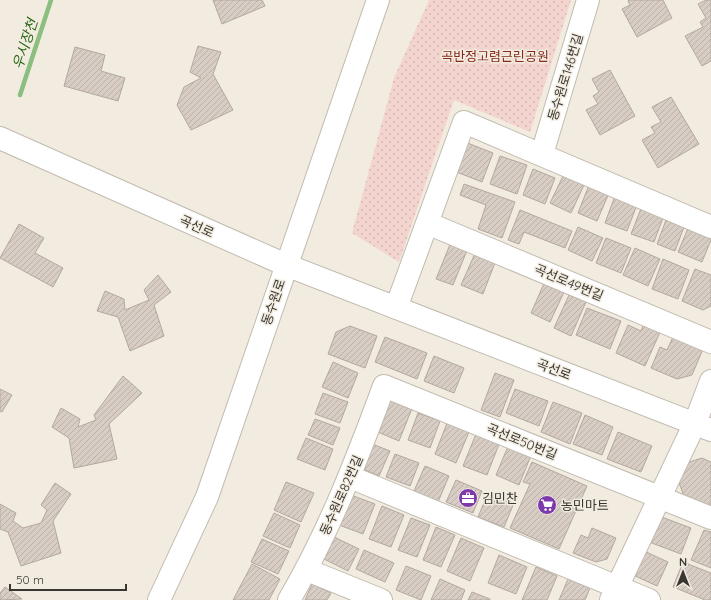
<svg xmlns="http://www.w3.org/2000/svg" width="711" height="600" font-family="Quicksand,'Noto Sans KR',sans-serif">
<style>
.park{fill:url(#park-dots)}
.lines{fill:none;stroke-linecap:round;stroke-linejoin:round}
.stream{stroke:#8cbe80;stroke-width:4.5}
.building{fill:url(#building-hatch);stroke:#b3a8a0}
.minor-casing{stroke:#c1bbb0;stroke-width:24}
.major-casing{stroke:#c1bbb0;stroke-width:24}
.minor{stroke:#fff;stroke-width:22}
.major{stroke:#fff;stroke-width:22}
.labels{text-anchor:middle;stroke-width:3;stroke-linejoin:round;paint-order:stroke}
.park-label{font-size:13px;fill:#86281c;stroke:#f2ece0}
.street-label{font-size:13px;fill:#393632;stroke:#f2ece0}
.poi-label{font-size:13px;fill:#393632;stroke:#f2ece0;text-anchor:start}
.water-label{font-size:14px;font-style:italic;fill:#286714;stroke:#f2ece0}
</style>
<defs>
<pattern id="park-dots" width="8" height="8" patternUnits="userSpaceOnUse"><rect width="8" height="8" fill="#f4d4ce"/><path d="M2 2h.1M6 6h.1" fill="none" stroke="#d2b7b1" stroke-width="1.8" stroke-linecap="round"/></pattern>
<pattern id="building-hatch" width="6" height="6" patternUnits="userSpaceOnUse"><rect width="6" height="6" fill="#d8cdc4"/><path d="M-1 1l2-2M0 6l6-6M5 7l2-2" fill="none" stroke="#bab1a9"/></pattern>
</defs>
<rect width="100%" height="100%" fill="#f2ece0"/>
<path class="park" d="M429,0H571L530,132L454,100L399,262L352,233L394,78Z"/>
<g class="lines">
<path class="stream" d="M20,95L51,0"/>
</g>
<path class="building" d="M213,0H262L265,6L222,24Z
M629,0H663L672,18L637,37L622,9L630,5L628,1Z
M706,0H711V61L702,66L685,36L703,27L700,22L706,18L698,4Z
M198,46L221,52L213,74L233,110L191,130L177,105L184,87L201,78L190,72Z
M75,47L105,55L101,71L125,78L118,101L64,86Z
M610,70L635,116L600,135L586,110L598,104L593,96L599,92L592,79Z
M671,97L699,144L658,168L642,140L655,133L651,127L661,122L652,107Z
M465,142L493,153L482,182L454,171Z
M500,156L527,165L517,194L490,184Z
M533,169L555,178L545,204L523,195Z
M563,176L584,185L571,213L550,203Z
M464,184L515,202L502,238L478,229L486,205L460,195Z
M589,185L609,193L597,221L578,213Z
M616,193L638,202L627,231L605,223Z
M642,206L664,215L654,242L631,234Z
M520,210L572,231L565,248L524,232L519,244L508,240Z
M666,220L684,227L675,251L657,244Z
M19,224L44,238L35,253L63,268L53,287L0,258Z
M689,226L711,235V240L702,262L678,252Z
M578,227L603,238L592,261L568,250Z
M606,238L631,248L621,273L596,263Z
M451,242L468,248L453,285L436,279Z
M635,248L660,259L648,286L623,275Z
M476,251L496,260L483,294L461,285Z
M663,259L689,270L678,299L652,289Z
M695,269L711,275V306L703,310L682,301Z
M158,275L171,292L154,305L164,336L130,351L118,317L97,311L105,291L124,299L125,310L149,300L144,290Z
M546,279L566,288L550,322L531,313Z
M569,295L586,302L571,336L554,328Z
M587,308L621,321L610,349L576,335Z
M644,323L661,330L645,366L616,353L628,325L641,331Z
M350,326L377,336L365,368L328,354L336,332Z
M385,337L427,353L417,379L375,362Z
M673,337L703,349L692,375L677,379L651,368L660,347L667,350Z
M434,356L464,368L454,393L424,381Z
M333,362L358,373L348,398L322,387Z
M495,373L514,380L500,417L481,410Z
M123,376L142,393L109,424L117,459L74,468L69,438L52,427L61,408L80,419L78,427L96,420L94,415Z
M0,389L12,395L2,412L0,411Z
M515,389L548,401L539,426L506,413Z
M323,393L348,402L340,423L315,414Z
M387,396L413,406L399,441L373,430Z
M553,402L582,413L570,444L541,432Z
M418,413L440,421L430,448L408,440Z
M585,415L613,427L602,455L573,444Z
M449,418L471,427L456,463L435,454Z
M315,419L340,428L333,445L308,435Z
M478,429L501,439L487,475L463,466Z
M618,432L652,446L641,472L607,459Z
M306,438L333,449L325,470L297,459Z
M367,442L390,451L379,476L365,470L361,457Z
M509,444L532,453L519,485L496,475Z
M395,454L419,463L410,486L386,477Z
M702,458L711,462V506L684,496L679,483L686,463Z
M532,462L587,486L559,549L510,528L530,484L523,482Z
M425,466L449,476L438,502L414,491Z
M456,480L482,491L473,513L446,502Z
M286,482L314,493L301,522L274,510Z
M55,483L71,494L53,521L61,553L21,566L8,532L0,529V504L16,513L13,521L23,528L41,523L47,510L41,505Z
M488,493L514,503L504,527L478,517Z
M351,495L375,504L363,534L339,525Z
M382,506L404,515L391,547L369,539Z
M274,513L300,525L290,548L263,536Z
M659,516L691,528L681,554L649,542Z
M411,518L430,525L417,557L398,550Z
M436,527L455,535L441,567L423,560Z
M592,528L616,538L607,559L596,562L573,553L581,535L588,538Z
M704,530L711,532V568L691,560Z
M330,535L359,549L348,571L324,559L322,551Z
M461,538L484,548L470,581L447,571Z
M262,539L289,551L278,574L251,562Z
M364,550L394,563L385,582L356,569Z
M644,551L668,562L657,586L633,575Z
M499,555L527,567L516,594L488,583Z
M683,562L711,573V600H705L673,587Z
M252,564L280,579L269,600H233Z
M406,566L431,576L421,600L396,590Z
M536,567L557,576L547,600H522Z
M440,579L465,590L461,600H431Z
M568,579L590,588L585,600H559Z
M312,584L331,593L327,600H305Z
M5,587L22,599L0,600V593Z
M472,592L490,599V600H468Z"/>
<g class="lines">
<g class="minor-casing">
<path id="minor" d="M0,138L286,265L711,430
M542,154L588,0
M427,223L711,342
M396,308L464,122L711,227
M350,477L649,600
M307,570L381,600
M289,600C329,532 357,459 384,386L711,518
M611,600L695,423L711,381"/>
</g>
<g class="major-casing">
<path id="major" d="M159,600L207,497L378,0"/>
</g>
<use href="#minor" class="minor"/>
<use href="#major" class="major"/>
</g>
<defs>
<g id="office-disc" transform="scale(1)"><circle r="9.5" fill="#7d38ac" stroke="#f2ece0"/><path d="M-6-3h4V-5.5h4V-3h4V5H-6ZM-1-4.5V-3h2v-1.5ZM-6 0V1H6V0Z" fill="#fff"/></g>
<g id="supermarket-disc" transform="scale(1)"><circle r="9.5" fill="#7d38ac" stroke="#f2ece0"/><path d="M-6-5.5h2.5l.6 2H6L4.5 2H-2.5L-4.4-4H-6ZM-1.5 3.2a1.3 1.3 0 1 0 .1 0ZM3 3.2a1.3 1.3 0 1 0 .1 0Z" fill="#fff"/></g>
</defs>
<g fill-rule="evenodd">
<use href="#office-disc" x="468" y="498"/>
<use href="#supermarket-disc" x="547" y="505"/>
</g>
<g class="labels">
<g class="park-label">
<text x="495" y="61">곡반정고렴근린공원</text>
</g>
<g class="street-label">
<text transform="translate(565 77) rotate(-73)" y="5">동수원로146번길</text>
<text transform="translate(197 226) rotate(24)" y="5">곡선로</text>
<text transform="translate(569 282) rotate(23)" y="5">곡선로49번길</text>
<text transform="translate(273 302) rotate(-71)" y="5">동수원로</text>
<text transform="translate(554 369) rotate(21)" y="5">곡선로</text>
<text transform="translate(522 441) rotate(22)" y="5">곡선로50번길</text>
<text transform="translate(341 495) rotate(-66)" y="5">동수원로82번길</text>
</g>
<g class="poi-label">
<text x="482" y="503">김민찬</text>
<text x="561" y="510">농민마트</text>
</g>
<g class="water-label">
<text transform="translate(25 44) rotate(-72)" y="5">우시장천</text>
</g>
</g>
<g transform="translate(683 572)" stroke="#f2ece0" stroke-width="3" paint-order="stroke">
<path d="M0-3L7 15L0 10L-7 15Z" fill="#393632"/>
<text y="-6" font-size="11" font-weight="bold" text-anchor="middle" fill="#393632">N</text>
</g>
<path d="M10 584v6h116v-6" fill="none" stroke="#393632" stroke-width="2"/>
<text x="16" y="584" font-size="12" fill="#393632" stroke="#f2ece0" stroke-width="3" paint-order="stroke">50 m</text>
</svg>
